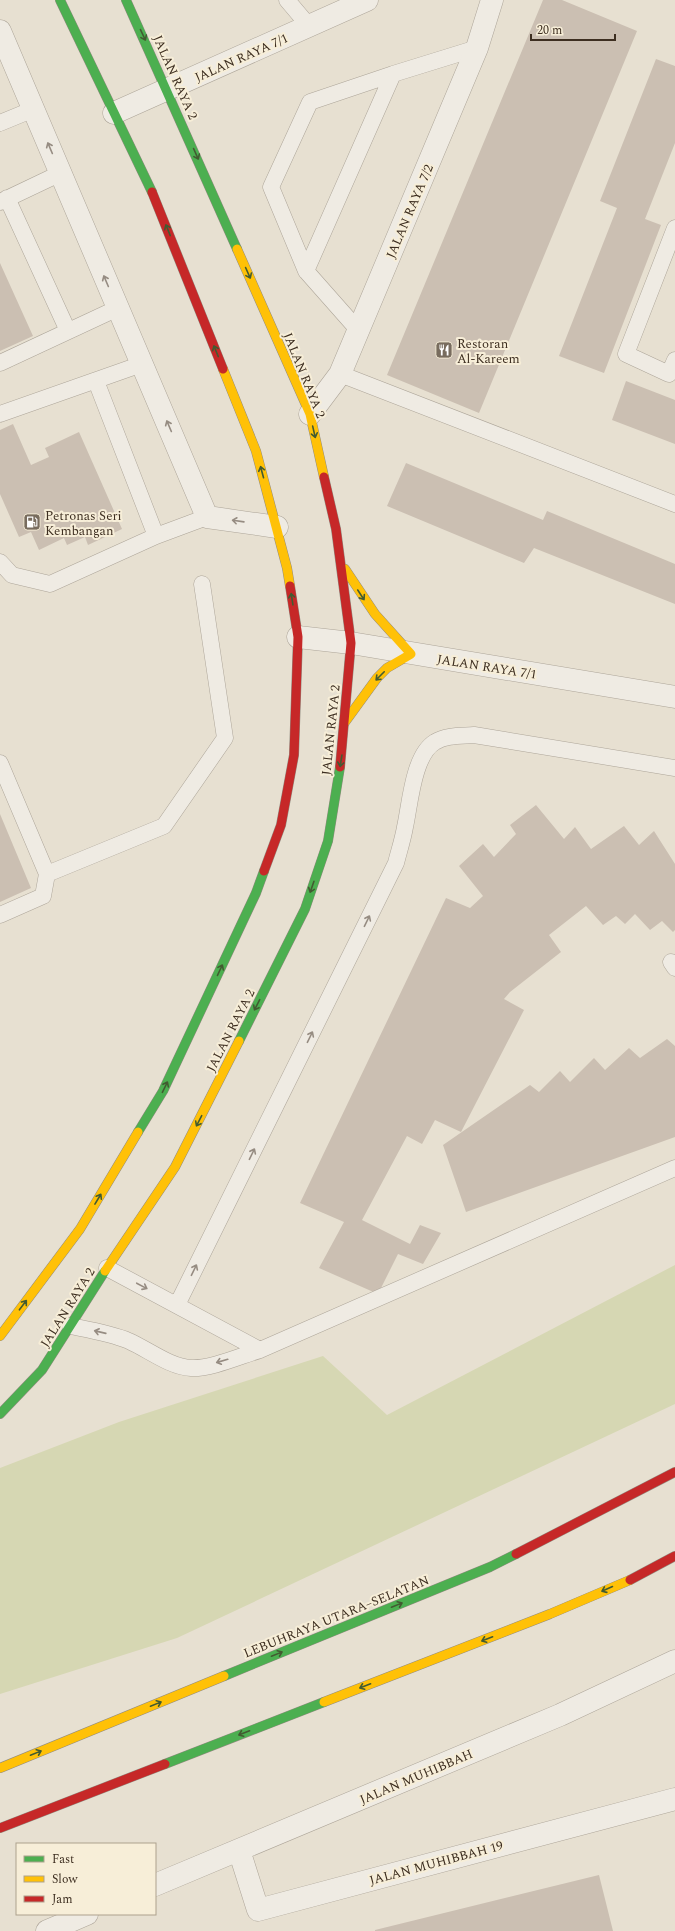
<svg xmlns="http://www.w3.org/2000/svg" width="675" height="1931" font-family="Spectral,serif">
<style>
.green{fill:#d6d7b3}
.building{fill:#cbbfb2}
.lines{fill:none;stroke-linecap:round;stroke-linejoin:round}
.lane-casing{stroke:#ada599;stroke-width:17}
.street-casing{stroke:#ada599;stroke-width:23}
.fast-casing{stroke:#928b80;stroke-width:10}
.slow-casing{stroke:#928b80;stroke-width:10}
.jam-casing{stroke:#928b80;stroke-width:10}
.lane{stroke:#efebe3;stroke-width:16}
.street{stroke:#efebe3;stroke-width:22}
.fast{stroke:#4caf50;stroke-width:9}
.slow{stroke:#ffc107;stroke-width:9}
.jam{stroke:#c62828;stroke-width:9}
.oneway{stroke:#425b31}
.oneway2{stroke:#968c82}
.labels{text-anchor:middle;stroke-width:4;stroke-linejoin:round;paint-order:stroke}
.street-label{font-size:13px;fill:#3d2e20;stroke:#f7eed8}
.poi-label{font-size:13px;fill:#3d2e20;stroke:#f7eed8;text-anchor:start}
</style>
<rect width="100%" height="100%" fill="#e7e0d1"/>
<path class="green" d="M675,1265V1404L177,1638L0,1694V1468L119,1422L323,1356L387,1415Z"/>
<path class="building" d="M543,0H562L637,31L479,413L387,375Z
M656,59L675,66V143L645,219L661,225L604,373L559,356L617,208L600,201Z
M0,263L33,336L0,351Z
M626,381L675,400V444L612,420Z
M13,424L31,465L49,457L45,448L79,432L122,529L88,545L85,537L67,545L64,538L39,550L31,532L19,537L0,494V430Z
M406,463L543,520L547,511L675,564V604L534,548L524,563L387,506Z
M536,805L564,839L575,827L591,849L624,826L639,845L654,831L675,864V930L673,932L662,921L650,930L635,914L625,924L616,916L603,925L586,906L549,935L561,952L510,992L504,999L524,1010L461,1132L435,1120L422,1144L407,1136L362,1220L410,1244L420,1225L441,1233L423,1264L398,1254L378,1294L319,1268L344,1222L300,1203L446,898L470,908L483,896L459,866L483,844L494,857L516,834L510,825Z
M0,814L31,888L0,902Z
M667,1039L675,1046V1137L466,1212L443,1145L530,1085L539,1092L560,1071L570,1082L594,1058L605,1070L629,1048L640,1058Z
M599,1875L613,1931H375V1930Z"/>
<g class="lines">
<g class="lane-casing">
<path id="lane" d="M287,0L309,26
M0,123L34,109
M7,198L68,331
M0,202L61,173
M675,228L626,354L669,374L675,360
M306,271L393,74
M359,331L306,271L271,187L310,102L393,74L477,48
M0,363L118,308
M340,374L675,504
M96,381L156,536
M0,414L142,364
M0,562L12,575L50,584L156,536L207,517
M0,763L47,874L43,896L0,915
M47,874L164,826L225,738L202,584
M671,962L675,968
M107,1268L260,1350
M177,1305L396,863C399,851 403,839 405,827C410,805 413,755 435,742C446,735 461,736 474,735L675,768
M70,1326C90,1330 110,1333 129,1341C149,1350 170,1367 191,1368C211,1369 240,1356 260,1350L675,1168"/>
</g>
<g class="street-casing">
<path id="street" d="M0,31L207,517L277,527
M114,113L367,0
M310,414L340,374L477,48L492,0
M298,637L351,643L675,697
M239,1850L258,1910L675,1799
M155,1885L560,1715L675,1661
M47,1931L87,1914"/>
</g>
<g class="fast-casing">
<path id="fast" d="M60,0L152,192
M126,0L237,249
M239,1041L305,909L328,841L340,767
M138,1132L163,1091L256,893L264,871
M0,1414L42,1370L105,1271
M224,1676L490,1567L516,1554
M165,1764L324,1702"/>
</g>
<g class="slow-casing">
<path id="slow" d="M237,249L310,414L324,477
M223,369L256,451L287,568L290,586
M345,569L375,614L411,654L387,668L377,678L345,722
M105,1271L175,1167L239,1041
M0,1336L80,1229L138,1132
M324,1702L550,1614L630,1580
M0,1768L224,1676"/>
</g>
<g class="jam-casing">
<path id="jam" d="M152,192L223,369
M324,477L336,529L351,643L340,767
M264,871L281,825L294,755L298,637L290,586
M516,1554L675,1472
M630,1580L675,1556
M0,1828L165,1764"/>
</g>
<use href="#lane" class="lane"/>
<use href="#street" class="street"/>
<use href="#fast" class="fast"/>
<use href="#slow" class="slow"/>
<use href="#jam" class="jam"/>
</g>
<defs><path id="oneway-shaft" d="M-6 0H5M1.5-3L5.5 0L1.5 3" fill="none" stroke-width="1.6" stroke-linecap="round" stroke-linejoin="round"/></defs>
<g class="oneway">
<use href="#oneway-shaft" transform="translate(143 35) rotate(65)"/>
<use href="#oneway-shaft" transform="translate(196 154) rotate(66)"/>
<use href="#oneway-shaft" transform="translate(168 230) rotate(-112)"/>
<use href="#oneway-shaft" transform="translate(248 273) rotate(66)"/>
<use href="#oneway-shaft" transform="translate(216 351) rotate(-112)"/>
<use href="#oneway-shaft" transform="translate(314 432) rotate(77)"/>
<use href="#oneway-shaft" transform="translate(262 472) rotate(-105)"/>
<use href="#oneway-shaft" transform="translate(361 595) rotate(57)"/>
<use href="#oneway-shaft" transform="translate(292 599) rotate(-99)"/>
<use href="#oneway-shaft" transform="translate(380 676) rotate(135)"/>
<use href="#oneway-shaft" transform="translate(341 761) rotate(99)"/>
<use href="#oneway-shaft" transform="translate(312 887) rotate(109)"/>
<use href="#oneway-shaft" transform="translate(220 970) rotate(-65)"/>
<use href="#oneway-shaft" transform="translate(257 1005) rotate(117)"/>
<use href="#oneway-shaft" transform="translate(165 1087) rotate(-64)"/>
<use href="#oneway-shaft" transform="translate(199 1121) rotate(117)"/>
<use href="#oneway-shaft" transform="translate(98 1199) rotate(-59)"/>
<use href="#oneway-shaft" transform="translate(23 1305) rotate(-53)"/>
<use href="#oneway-shaft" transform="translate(607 1589) rotate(156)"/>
<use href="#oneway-shaft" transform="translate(397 1605) rotate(-22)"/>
<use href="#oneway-shaft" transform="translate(487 1639) rotate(159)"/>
<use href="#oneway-shaft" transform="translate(277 1654) rotate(-22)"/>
<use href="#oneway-shaft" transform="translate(365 1686) rotate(159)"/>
<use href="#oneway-shaft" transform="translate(156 1704) rotate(-22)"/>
<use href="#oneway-shaft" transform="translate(244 1733) rotate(159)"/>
<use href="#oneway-shaft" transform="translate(36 1753) rotate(-22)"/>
</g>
<g class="oneway2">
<use href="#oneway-shaft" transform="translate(50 148) rotate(-113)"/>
<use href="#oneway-shaft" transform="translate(106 281) rotate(-113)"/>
<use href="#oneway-shaft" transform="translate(169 426) rotate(-113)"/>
<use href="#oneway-shaft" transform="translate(238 521) rotate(-172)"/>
<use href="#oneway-shaft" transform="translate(367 921) rotate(-64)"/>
<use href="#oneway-shaft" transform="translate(310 1037) rotate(-64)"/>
<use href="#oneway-shaft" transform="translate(252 1154) rotate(-64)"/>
<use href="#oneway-shaft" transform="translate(194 1270) rotate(-64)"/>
<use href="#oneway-shaft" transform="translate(142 1286) rotate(28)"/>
<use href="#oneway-shaft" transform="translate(100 1332) rotate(-167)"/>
<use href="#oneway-shaft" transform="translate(222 1361) rotate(164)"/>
</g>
<defs>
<g id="restaurant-square" transform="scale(0.9)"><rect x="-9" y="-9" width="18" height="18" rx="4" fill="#786c5e" stroke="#f7eed8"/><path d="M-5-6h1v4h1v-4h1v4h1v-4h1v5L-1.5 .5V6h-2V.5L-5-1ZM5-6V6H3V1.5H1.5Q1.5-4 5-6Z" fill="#fff"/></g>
<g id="fuel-square" transform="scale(0.9)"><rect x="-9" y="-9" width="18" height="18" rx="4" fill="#786c5e" stroke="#f7eed8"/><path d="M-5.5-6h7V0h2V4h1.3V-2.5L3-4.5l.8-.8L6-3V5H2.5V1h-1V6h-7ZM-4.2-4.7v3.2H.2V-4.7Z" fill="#fff"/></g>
</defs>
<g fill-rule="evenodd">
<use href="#restaurant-square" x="444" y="350"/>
<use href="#fuel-square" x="32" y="522"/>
</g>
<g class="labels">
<g class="street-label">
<text transform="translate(241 57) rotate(-24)" y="5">JALAN RAYA 7/1</text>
<text transform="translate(176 77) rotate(66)" y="5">JALAN RAYA 2</text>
<text transform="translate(409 211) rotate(-67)" y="5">JALAN RAYA 7/2</text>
<text transform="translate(305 375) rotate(68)" y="5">JALAN RAYA 2</text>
<text transform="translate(487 666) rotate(9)" y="5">JALAN RAYA 7/1</text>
<text transform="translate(330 730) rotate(-84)" y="5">JALAN RAYA 2</text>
<text transform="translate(230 1030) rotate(-63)" y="5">JALAN RAYA 2</text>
<text transform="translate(67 1307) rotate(-58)" y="5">JALAN RAYA 2</text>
<text transform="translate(336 1616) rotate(-22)" y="5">LEBUHRAYA UTARA–SELATAN</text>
<text transform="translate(416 1776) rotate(-23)" y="5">JALAN MUHIBBAH</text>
<text transform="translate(436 1862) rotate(-15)" y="5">JALAN MUHIBBAH 19</text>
</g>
<g class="poi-label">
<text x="457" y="348">Restoran<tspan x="457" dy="15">Al-Kareem</tspan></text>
<text x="45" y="520">Petronas Seri<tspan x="45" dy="15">Kembangan</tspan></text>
</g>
</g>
<rect x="16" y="1843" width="140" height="72" fill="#f7eed8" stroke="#ada18e"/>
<rect x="24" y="1856" width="20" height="6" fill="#4caf50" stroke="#ada18e"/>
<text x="52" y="1863" font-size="12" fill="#3d2e20">Fast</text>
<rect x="24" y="1876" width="20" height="6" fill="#ffc107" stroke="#ada18e"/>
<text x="52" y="1883" font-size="12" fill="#3d2e20">Slow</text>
<rect x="24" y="1896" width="20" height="6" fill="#c62828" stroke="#ada18e"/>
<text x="52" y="1903" font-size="12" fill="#3d2e20">Jam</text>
<path d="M531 34v6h84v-6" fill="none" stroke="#3d2e20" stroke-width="2"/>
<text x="537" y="34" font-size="12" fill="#3d2e20" stroke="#f7eed8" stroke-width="3" paint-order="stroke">20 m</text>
</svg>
